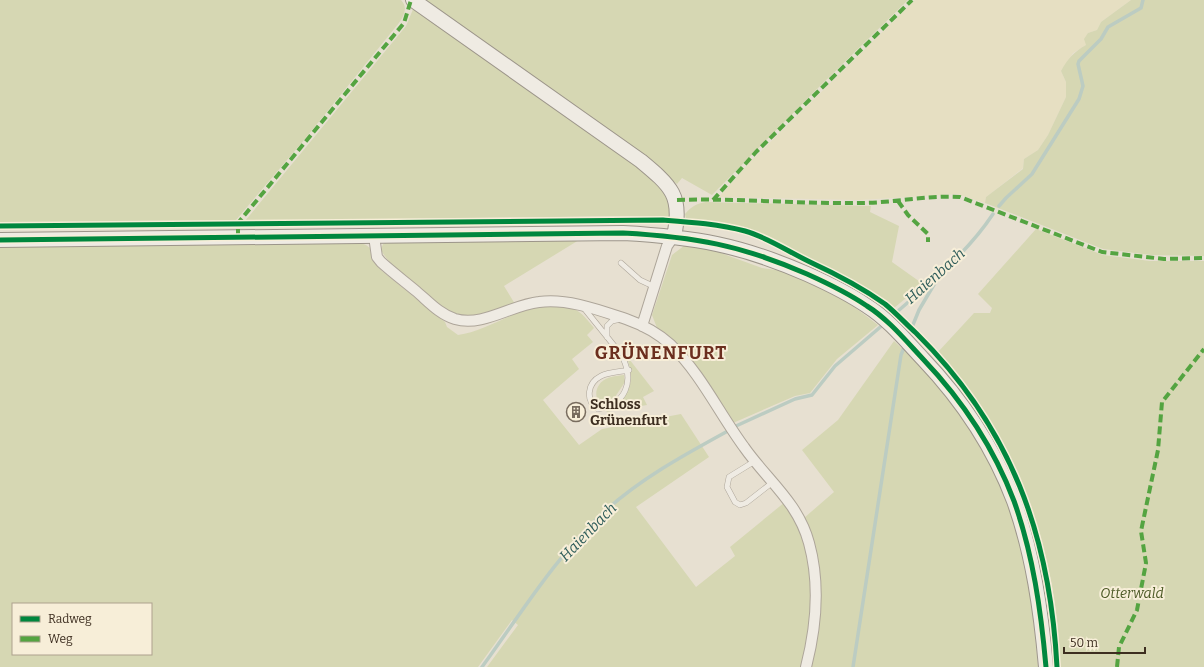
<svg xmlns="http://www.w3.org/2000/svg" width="1204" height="667" font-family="Bitter,serif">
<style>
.farmland{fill:#e6dfc2}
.green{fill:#d6d7b3;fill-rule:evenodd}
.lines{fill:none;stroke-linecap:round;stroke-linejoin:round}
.stream{stroke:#bcccc2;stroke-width:3.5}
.lane-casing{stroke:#ada599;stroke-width:6}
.street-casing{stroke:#ada599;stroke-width:12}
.secondary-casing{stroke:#9c958a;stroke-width:16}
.lane{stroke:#efebe3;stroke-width:5}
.street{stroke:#efebe3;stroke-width:10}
.secondary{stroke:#efebe3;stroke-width:14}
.quiet{stroke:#54a441;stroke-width:4;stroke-dasharray:8 4;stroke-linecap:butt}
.cycleway-casing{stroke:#f7eed8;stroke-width:8}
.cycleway{stroke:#00873e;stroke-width:5}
.labels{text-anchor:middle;stroke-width:4;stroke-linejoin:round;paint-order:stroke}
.poi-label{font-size:14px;font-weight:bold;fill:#3d2e20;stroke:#f7eed8;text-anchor:start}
.park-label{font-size:14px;font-style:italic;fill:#4d5a26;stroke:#f7eed8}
.water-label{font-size:15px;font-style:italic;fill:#2f5d5a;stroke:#f7eed8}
.district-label{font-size:18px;font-weight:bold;letter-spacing:1px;fill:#6b2e1e;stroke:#f7eed8}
</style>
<rect width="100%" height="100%" fill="#e7e0d1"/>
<path class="farmland" d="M915,0H1131L1101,22L1097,30L1088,33L1086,45L1073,53L1061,71L1066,82V97L1048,135L1038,150L1024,159L1023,168L986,197L985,203L957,194L859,200L719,197L751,161Z"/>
<path class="green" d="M0,0H401C412,11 397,25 390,34L304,140L236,220L0,224Z
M421,0H908L817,89L712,195L682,178L677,184L650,162Z
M1131,0H1204V256L1151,255L1103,249L985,203L986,197L1023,169L1024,159L1038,150L1048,135L1066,97V82L1061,71C1068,58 1074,52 1086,45L1084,39L1088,33L1097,30L1101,22Z
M414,7L648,173L669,199L672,218L631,216L245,221L406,26Z
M706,202L871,206L870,212L899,226L892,262L923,284L894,308L884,299L840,273L757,233L732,225L686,219L685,214C692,206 696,204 706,202Z
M1036,229L1103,255L1150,261H1204V667H1060C1058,551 1016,438 938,352L974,313H990L992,308L978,294Z
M579,240L504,286L515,304C498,309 478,318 460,315C445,313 384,263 381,249L383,244L388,242Z
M358,242L366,245L370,248L372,260L382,271L445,322L447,327L458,335C496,330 534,292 574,309C582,312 589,322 594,328L587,335L593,342L572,359L579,369L543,400L579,445L602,429L681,414L709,457L636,507L696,587L735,556L730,547L785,502C790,509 796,517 799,525C817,569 814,623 802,667H487L518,625L512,620L478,667H0V246ZM13,604H151V654H13Z
M696,244L762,268L789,272L819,286L853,306L878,325L837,359L810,393L795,396L733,423L683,350L657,328L652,315L672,255L685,245Z
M894,341C909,355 924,369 938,384C947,393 953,405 961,416C1017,495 1030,572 1038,667H811L819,625L804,518L834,492L802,450L838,420Z
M626,355L654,391L643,397L647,405L606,412C629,394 637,386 626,355Z
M624,375L625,382L615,397L603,403C592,399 596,385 604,380C610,376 617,376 624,375Z"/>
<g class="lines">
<path class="stream" d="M999,206L1006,198L1032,174L1079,99L1083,86L1078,64L1079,61L1101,39L1108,27L1141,8L1143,0
M889,319C926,286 966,255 993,214
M908,337L919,310L942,271
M736,426L795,399L812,395L835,366L885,323
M482,667C520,615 556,556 604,512C640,479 684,455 726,432
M853,667L901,355L905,345"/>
<g class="lane-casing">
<path id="lane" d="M621,263L640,280L655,287
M583,307L620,353
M607,337V326L612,321L621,319
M623,358C634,382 626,404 598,409C585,401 587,383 601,376C609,372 620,372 629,370
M755,461L729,477L727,487L735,502L740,505L746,503L773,482"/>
</g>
<g class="street-casing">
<path id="street" d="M374,236L377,257L381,262C392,272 404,281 416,291C428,301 439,314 455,319C483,327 511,305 539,302C567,298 599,310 626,319C643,325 658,333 671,345C701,374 719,413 744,447C767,480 798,502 809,543C820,583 816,628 806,667
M642,326L667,246L674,236"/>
</g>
<g class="secondary-casing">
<path id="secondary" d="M413,0L641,161C671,186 683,196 674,236
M0,240L623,233C695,237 741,245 807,274C827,283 848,293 867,306C888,319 906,341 923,359C962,400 994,448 1014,501C1033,554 1041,611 1046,667"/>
</g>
<use href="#lane" class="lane"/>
<use href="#street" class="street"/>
<use href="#secondary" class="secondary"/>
<path class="quiet" d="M677,200C738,198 799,204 860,203C893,203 927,195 960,197L1102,252L1164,259L1204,258
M713,200L756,152L912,0
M898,201L908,215L928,234V242
M238,237V223L404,23L411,0
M1117,667L1119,647L1137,610L1146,563L1141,531L1158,450L1162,402L1204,349"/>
<g class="cycleway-casing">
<path id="cycleway" d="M0,226L663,220C690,222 719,224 745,231C767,237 789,252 810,262C836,274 861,287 885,304C896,313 905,323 916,333C1011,427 1050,535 1057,667
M0,240L623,233C695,237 741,245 807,274C827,283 848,293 867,306C888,319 906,341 923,359C962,400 994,448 1014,501C1033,554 1041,611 1046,667"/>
</g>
<use href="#cycleway" class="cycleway"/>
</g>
<defs>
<g id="building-ring" transform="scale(1)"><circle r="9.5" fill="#f7eed8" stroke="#786c5e" stroke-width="1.5"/><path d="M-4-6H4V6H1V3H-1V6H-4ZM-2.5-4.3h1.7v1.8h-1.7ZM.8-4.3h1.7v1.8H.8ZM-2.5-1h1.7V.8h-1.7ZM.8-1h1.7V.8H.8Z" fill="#786c5e"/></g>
</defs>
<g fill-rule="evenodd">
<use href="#building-ring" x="576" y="412"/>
</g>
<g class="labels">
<g class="poi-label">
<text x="590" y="409">Schloss<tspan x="590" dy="16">Grünenfurt</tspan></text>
</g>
<g class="park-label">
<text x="1132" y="598">Otterwald</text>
</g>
<g class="water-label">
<text transform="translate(935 276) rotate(-42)" y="5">Haienbach</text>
<text transform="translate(588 532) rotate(-46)" y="5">Haienbach</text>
</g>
<g class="district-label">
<text x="661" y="359">GRÜNENFURT</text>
</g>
</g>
<rect x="12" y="603" width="140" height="52" fill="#f7eed8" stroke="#ada18e"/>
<rect x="20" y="616" width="20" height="6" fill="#00873e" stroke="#ada18e"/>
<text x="48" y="623" font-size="12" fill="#3d2e20">Radweg</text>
<rect x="20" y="636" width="20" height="6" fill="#54a441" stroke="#ada18e"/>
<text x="48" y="643" font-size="12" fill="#3d2e20">Weg</text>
<path d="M1064 647v6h81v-6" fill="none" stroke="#3d2e20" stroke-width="2"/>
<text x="1070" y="647" font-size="12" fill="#3d2e20" stroke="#f7eed8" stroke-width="3" paint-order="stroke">50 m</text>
</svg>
